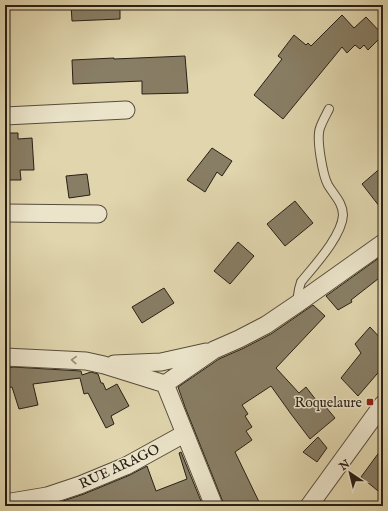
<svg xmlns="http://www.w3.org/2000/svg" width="388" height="511" font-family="'IM FELL English',serif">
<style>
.building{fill:#887e65;stroke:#292016}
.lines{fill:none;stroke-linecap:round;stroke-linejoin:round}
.service-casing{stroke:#574d3c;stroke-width:10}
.minor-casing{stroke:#574d3c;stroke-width:19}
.service{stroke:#ebe4ca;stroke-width:8}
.minor{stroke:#ebe4ca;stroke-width:17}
.oneway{stroke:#948c79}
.poi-dot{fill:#8f2418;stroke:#ebe4ca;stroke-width:1.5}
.labels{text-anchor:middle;stroke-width:3;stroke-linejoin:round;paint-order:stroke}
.poi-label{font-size:14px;fill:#292016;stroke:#ebe4ca;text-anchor:end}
.street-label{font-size:14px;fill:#292016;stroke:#ebe4ca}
</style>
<rect width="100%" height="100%" fill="#e0d5ad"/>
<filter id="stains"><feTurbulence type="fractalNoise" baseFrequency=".005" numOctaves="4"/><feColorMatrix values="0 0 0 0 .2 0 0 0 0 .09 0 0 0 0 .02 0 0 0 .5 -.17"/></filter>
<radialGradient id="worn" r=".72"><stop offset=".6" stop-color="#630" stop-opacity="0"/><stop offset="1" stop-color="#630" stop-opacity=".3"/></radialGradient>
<path class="building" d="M71,5H120V19L72,21Z
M342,15L354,28L366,17L383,35L368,50L364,45L360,49L355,45L347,53L342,47L283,119L254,95L282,59L278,56L294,35L306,45L308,43L311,46Z
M185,56L188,93L142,94V81L73,84L72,60L114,58V59Z
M5,133H18V139L32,138L34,170H20L21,180H5Z
M212,148L232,161L222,176L217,172L205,192L187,180Z
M383,166V211L362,184Z
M87,174L90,195L69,198L66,176Z
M295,201L313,223L285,246L267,224Z
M238,242L254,256L230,284L214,271Z
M383,255V275L351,300L352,302L338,310L326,296Z
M164,288L174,303L142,323L132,307Z
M313,305L325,316L276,368L299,393L306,387L316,400L325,406L335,418L310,439L291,414L271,386L242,405L248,414L245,416L252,427L246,431L252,440L235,452L261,506H224L223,502L185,407L178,387L219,359L244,348L271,334Z
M370,327L383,341V367L358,396L341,378L361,353L355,344Z
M13,367L81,371L82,375L91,372L98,374L101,383H103L106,390L117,384L129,406L111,416L114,424L106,428L88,393L84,394L80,378L33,384L38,405L19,409L12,387L5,388V369Z
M318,437L327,448L317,462L303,452Z
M383,447V495L361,477Z
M181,452L203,506H48L84,494L130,475L147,466L156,491L187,479L179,453Z"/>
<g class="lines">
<g class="service-casing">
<path id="service" d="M297,302L299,289L301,282C314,266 342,236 343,215C343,203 334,195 328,185C323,176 316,139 320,128C322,122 326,115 329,109"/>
</g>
<g class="minor-casing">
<path id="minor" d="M5,116L126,110
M5,213L98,214
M5,357L86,361L104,365L165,384
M114,364L161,362L206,352
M165,384L214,350L239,339L266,325L297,304L383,243
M165,384L214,506
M5,503L47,496L80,485L126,466L184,434
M309,506L383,404"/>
</g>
<use href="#service" class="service"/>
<use href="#minor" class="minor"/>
</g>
<defs><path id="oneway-chevron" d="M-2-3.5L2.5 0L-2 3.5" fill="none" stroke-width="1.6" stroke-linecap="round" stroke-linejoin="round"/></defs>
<use class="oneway" href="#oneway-chevron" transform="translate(74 360) rotate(-177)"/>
<rect class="poi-dot" x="366" y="398" width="8" height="8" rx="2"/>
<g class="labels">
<g class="poi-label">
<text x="362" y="407">Roquelaure</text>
</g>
<g class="street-label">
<text transform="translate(119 466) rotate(-25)" y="5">RUE ARAGO</text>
</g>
</g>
<rect width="388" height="511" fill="none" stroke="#e0d5ad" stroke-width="20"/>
<rect x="6" y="6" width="376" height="499" fill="none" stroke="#292016" stroke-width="2"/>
<rect x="10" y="10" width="368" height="491" fill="none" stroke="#292016"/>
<g transform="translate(350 473) rotate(325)" stroke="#ebe4ca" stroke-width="3" paint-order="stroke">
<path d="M0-3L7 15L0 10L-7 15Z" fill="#292016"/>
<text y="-6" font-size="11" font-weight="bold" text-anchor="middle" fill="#292016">N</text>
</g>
<rect width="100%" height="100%" filter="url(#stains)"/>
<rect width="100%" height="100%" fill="url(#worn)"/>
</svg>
